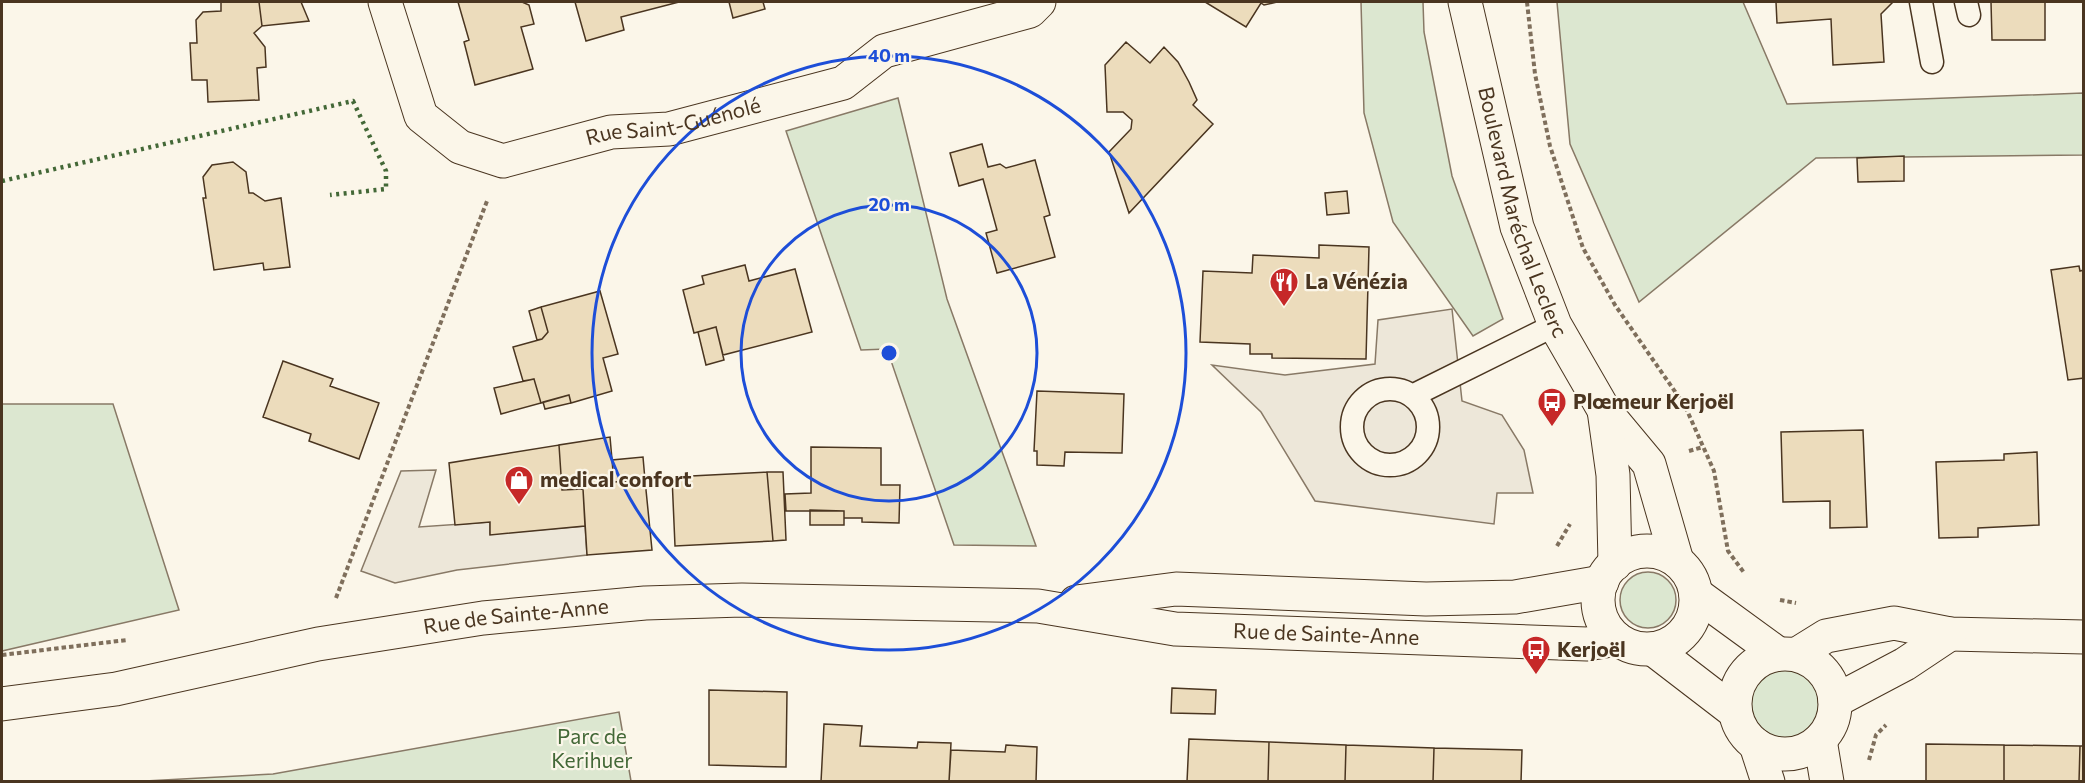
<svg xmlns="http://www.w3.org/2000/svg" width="2085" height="783" font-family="Commissioner,sans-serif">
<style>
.green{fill:#dce7d0;stroke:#887966;stroke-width:1.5}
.parking{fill:#ede7d9;stroke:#887966;stroke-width:1.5}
.building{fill:#ecdcbc;stroke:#4a3520;stroke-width:1.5}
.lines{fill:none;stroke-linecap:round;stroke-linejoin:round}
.lane-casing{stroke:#4a3520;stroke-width:25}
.street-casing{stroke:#4a3520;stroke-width:35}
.secondary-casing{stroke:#4a3520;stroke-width:35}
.path{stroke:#7f6f5c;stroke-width:4;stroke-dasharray:4.5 3;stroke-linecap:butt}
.lane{stroke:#fbf6e9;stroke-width:22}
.street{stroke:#fbf6e9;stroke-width:33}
.secondary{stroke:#fbf6e9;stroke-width:33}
.hedge{stroke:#436837;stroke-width:4.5;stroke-dasharray:3 4.5;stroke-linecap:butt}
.ring{fill:none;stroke:#1d4ed8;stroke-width:3}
.labels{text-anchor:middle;stroke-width:4.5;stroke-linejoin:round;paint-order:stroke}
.street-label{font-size:21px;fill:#4a3520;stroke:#fbf6e9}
.poi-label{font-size:21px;font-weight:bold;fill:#4a3520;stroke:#fbf6e9;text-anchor:start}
.park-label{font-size:21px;fill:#436837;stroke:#fbf6e9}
.centre{fill:#1d4ed8;stroke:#fbf6e9;stroke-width:3}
.ring-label{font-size:18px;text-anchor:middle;font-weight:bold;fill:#1d4ed8;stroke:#fbf6e9;stroke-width:4.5;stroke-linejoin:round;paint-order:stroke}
</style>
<rect width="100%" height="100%" fill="#fbf6e9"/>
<path class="green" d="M1361,2H1423L1424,32L1452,176L1503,319L1473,336L1393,222L1364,113Z
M1557,2H1743L1787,104L2083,93V155L1816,158L1639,302L1570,144Z
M898,98L947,299L1036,546L954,545L887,349L861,350L786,131Z
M2,404H113L179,610L2,651Z
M1620 600a28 28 0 1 1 56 0a28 28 0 1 1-56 0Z
M1748 703a38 38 0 1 1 76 0a38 38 0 1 1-76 0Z
M619,712L631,781H145L273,774Z"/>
<path class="parking" d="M1452,309L1462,401L1502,415L1524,450L1533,493H1497L1494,524L1315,501L1261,412L1212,365L1285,375L1375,364L1378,320Z
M436,470L419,527L490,522V534L585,526L587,555L457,570L395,583L361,571L401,471Z"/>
<path class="building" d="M221,2H259L262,26L254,33L265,47L266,67L257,68L259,100L208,102L207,80H192L190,43H197L196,20L203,12L221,11Z
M259,2H301L309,21L262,26Z
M458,2H522L529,5L534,24L521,27L533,69L475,85L464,42L469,40Z
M575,2H679L621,17L624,30L586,41Z
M729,2H763L765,9L733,18Z
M1205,2H1277L1264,5L1261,3L1246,27Z
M1776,2H1893L1881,14L1884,62L1833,65L1831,19L1777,23Z
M1991,2H2045V40H1992Z
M1126,42L1150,63L1164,47L1178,62L1189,82L1197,100L1193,105L1213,124L1129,213L1109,152L1131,129L1132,120L1123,112H1107L1105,65Z
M982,144L988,167L1000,164L1006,168L1035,160L1050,215L1044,217L1055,257L997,273L986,233L997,230L983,179L959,186L950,153Z
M1904,156V181L1858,182L1857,158Z
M233,162L246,172L249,193H253L265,201L281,198L290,267L264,270L263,263L214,270L203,198H206L203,177L212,165Z
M1347,191L1349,213L1327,215L1325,193Z
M1319,245L1369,247L1366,359L1272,358V354H1250V344L1200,342L1203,271L1252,273L1253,255L1319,258Z
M745,265L749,281L795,269L812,332L723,355L716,327L694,333L683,290L704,284L702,276Z
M2079,266L2080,271L2084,270V378L2068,380L2051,270Z
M600,291L618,354L603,358L612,391L571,403L569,395L541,403L534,379L523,381L513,347L542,339L548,332L541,307Z
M541,307L548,332L542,339L537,340L529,311Z
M716,327L724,360L706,365L698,332Z
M283,361L333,379L330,386L379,403L359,459L309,441L311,434L263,417Z
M534,379L541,403L501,414L494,388Z
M1037,391L1124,394L1122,453L1065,452L1064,466L1037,465V451H1034Z
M569,395L571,403L545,409L543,402Z
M1863,430L1867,527L1830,528V501L1783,502L1781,432Z
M610,437L614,482L645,480L652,550L587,555L583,489L562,490L559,445Z
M559,445L562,490L583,489L585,526L490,535V522L455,525L449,463Z
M811,447L881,448V485H900L899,523L862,522V518H844V511H786L785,494L811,493Z
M2037,452L2039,525L1978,528V537L1939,538L1936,462L2004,460V454Z
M643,457L645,480L614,482L612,460Z
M767,472L773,541L675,546L672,477Z
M767,472H783L786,540L773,541Z
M810,510L844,511V525H810Z
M1172,688L1216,690L1215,714L1171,713Z
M709,690L787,692L786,767L709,765Z
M824,724L862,726L860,746L917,748L918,742L951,743L949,782H821Z
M1189,739L1269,742L1268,782H1187Z
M1269,742L1346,745L1345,782H1268Z
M1926,744L2004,745V782H1926Z
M1006,745L1037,747L1036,782H949L951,750L1005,752Z
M1346,745L1434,748L1433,782H1345Z
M2004,745L2080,746L2079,782H2004Z
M2080,746H2084V782H2079Z
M1434,748L1522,750L1521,782H1433Z"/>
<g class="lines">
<g class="lane-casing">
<path id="lane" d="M1921,2L1932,62
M1966,2L1969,15
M1352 427a38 38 0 1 1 76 0a38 38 0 1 1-76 0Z
M1412,396L1555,325"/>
</g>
<g class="street-casing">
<g id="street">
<path id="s1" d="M385,2L421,116L460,147L503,161L611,132L669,129L843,83L884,51L1030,11L1039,2"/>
</g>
</g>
<g class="secondary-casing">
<g id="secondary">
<path id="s2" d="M1465,2L1517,227L1555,325L1604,410L1649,464L1677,561"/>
<path d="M1604,410L1613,475L1615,564"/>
<circle cx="1647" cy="600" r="49"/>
<path d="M1696,594L1777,653"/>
<path d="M1076,602L1176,589L1426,599L1515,597L1602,582"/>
<path d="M1653,649L1735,712"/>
<circle cx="1785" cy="704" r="50"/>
<path d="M1797,654L1826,636L1894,623L1950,634L2084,637"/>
<path d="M1835,701L1905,664L1950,634"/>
<path id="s3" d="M2,704L116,689L318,644L483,618L645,603L742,600L1038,606L1175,629L1587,644L1617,639"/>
<path d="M1820,740L1827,782"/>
<path d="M1756,745L1768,782"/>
</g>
</g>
<path class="path" d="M1527,2L1535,74L1550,146L1583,248L1615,305L1685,406L1714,471L1728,551L1745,574
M1689,451L1703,447
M1557,546L1570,524
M336,598L487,201
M1780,600L1796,603
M2,655L127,640
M1869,760L1876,735L1886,725"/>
<use href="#lane" class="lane"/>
<use href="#street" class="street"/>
<use href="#secondary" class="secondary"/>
<path class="hedge" d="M2,181L353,101L386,171V189L330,195"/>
</g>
<g class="ring">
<circle cx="889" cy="353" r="148"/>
<circle cx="889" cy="353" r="297"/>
</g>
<defs>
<g id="restaurant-pin" transform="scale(1.5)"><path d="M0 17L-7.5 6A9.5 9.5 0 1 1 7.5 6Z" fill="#c62828" stroke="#fbf6e9"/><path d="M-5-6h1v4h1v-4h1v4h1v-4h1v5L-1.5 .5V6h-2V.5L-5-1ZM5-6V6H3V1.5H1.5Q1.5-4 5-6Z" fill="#fff"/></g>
<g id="bus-pin" transform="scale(1.5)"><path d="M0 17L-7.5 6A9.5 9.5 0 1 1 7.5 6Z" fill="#c62828" stroke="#fbf6e9"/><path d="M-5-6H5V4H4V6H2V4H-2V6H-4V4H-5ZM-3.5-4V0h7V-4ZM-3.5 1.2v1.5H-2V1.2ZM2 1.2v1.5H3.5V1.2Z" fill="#fff"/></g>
<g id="shop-pin" transform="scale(1.5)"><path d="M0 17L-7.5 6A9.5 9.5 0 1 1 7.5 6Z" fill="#c62828" stroke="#fbf6e9"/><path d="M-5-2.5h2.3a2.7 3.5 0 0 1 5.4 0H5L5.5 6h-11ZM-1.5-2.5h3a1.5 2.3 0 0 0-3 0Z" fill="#fff"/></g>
</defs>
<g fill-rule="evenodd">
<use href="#restaurant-pin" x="1284" y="282"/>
<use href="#bus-pin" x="1552" y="402"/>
<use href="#shop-pin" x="519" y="480"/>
<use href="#bus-pin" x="1536" y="650"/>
</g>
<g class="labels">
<g class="street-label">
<text dy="7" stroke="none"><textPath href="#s1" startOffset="390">Rue Saint-Guénolé</textPath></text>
<text dy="7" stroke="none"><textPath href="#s2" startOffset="218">Boulevard Maréchal Leclerc</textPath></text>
<text dy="7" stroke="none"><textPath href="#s3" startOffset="522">Rue de Sainte-Anne</textPath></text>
<text dy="7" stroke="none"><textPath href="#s3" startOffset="1335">Rue de Sainte-Anne</textPath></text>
</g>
<g class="poi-label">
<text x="1305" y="289">La Vénézia</text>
<text x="1573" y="409">Plœmeur Kerjoël</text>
<text x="540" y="487">medical confort</text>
<text x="1557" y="657">Kerjoël</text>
</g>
<g class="park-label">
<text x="592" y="744">Parc de<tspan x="592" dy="24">Kerihuer</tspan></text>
</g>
</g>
<circle cx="889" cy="353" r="9" class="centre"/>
<g class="ring-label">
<text x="889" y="62">40 m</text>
<text x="889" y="211">20 m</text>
</g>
<rect width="2085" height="783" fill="none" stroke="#4a3520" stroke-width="6"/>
</svg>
